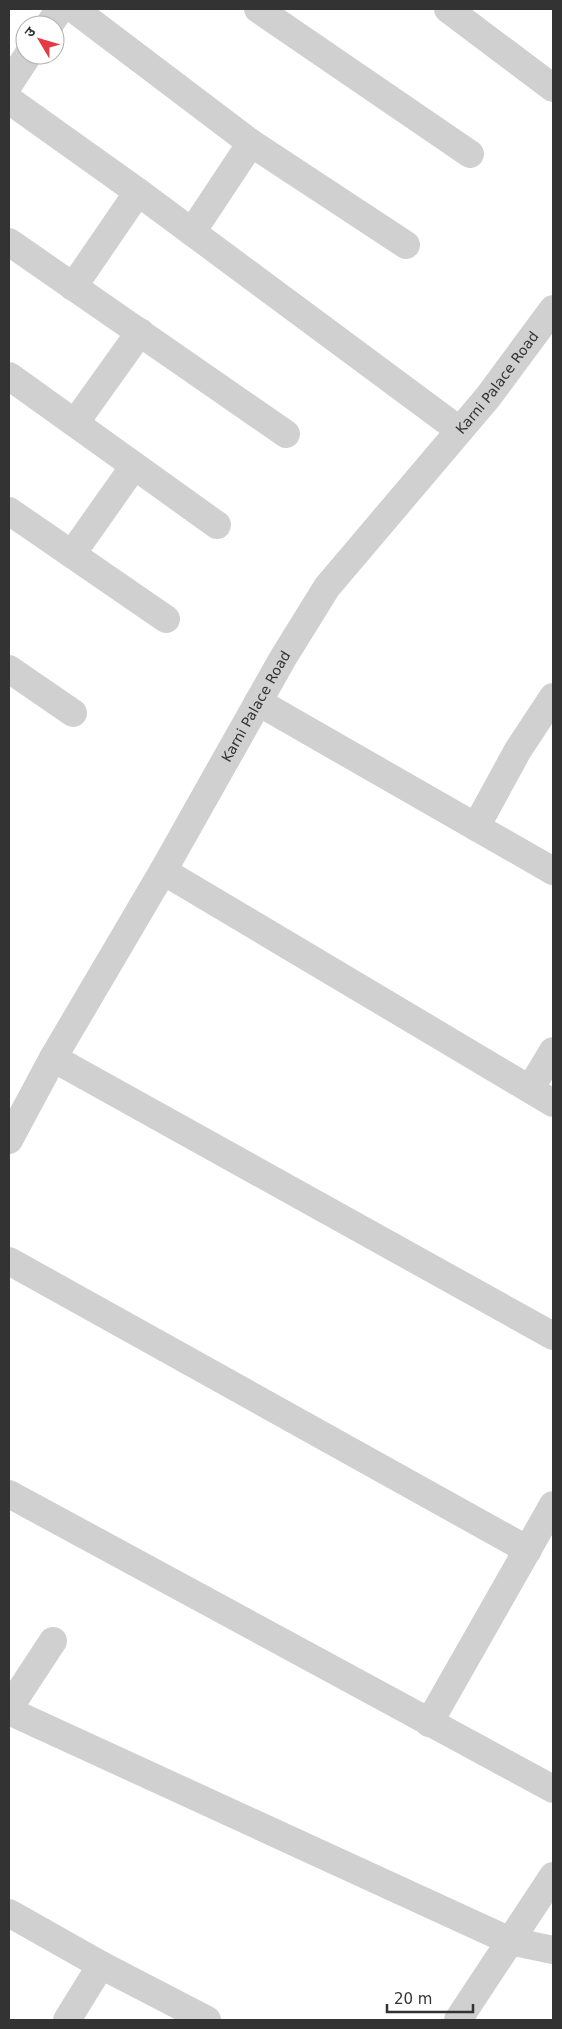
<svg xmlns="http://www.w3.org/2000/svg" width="562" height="2029" font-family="'DejaVu Sans','Noto Sans Devanagari',sans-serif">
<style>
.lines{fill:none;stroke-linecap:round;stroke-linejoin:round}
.minor{stroke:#d0d0d0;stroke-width:28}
.tertiary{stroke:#d0d0d0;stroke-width:28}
.labels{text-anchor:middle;stroke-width:5;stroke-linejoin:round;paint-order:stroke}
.street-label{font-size:14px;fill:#333;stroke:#fff}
</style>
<rect width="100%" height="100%" fill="#fff"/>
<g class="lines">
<g class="minor">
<path d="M74,9L251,143L406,245"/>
<path d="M258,9L470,154"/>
<path d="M448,9L553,88"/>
<path d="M49,25L60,9"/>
<path d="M9,84L28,55"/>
<path d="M9,100L138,192L459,430"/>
<path d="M192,232L251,143"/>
<path d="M9,242L286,434"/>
<path d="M73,287L138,192"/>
<path d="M9,376L217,525"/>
<path d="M75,423L140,332"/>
<path d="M9,511L166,619"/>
<path d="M72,554L134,466"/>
<path d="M9,669L73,713"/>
<path d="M258,702L553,871"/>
<path d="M476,827L518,750L553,697"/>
<path d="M163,871L553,1103"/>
<path d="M53,1058L553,1336"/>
<path d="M530,1089L553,1051"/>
<path id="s1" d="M9,1140L53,1058L163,871L283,658L327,587L488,397L553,309"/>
<path d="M9,1261L528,1550"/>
<path d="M9,1494L553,1789"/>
<path d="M9,1708L53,1641"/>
<path d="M9,1711L510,1941L553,1950"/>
<path d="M429,1723L553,1505"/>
<path d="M9,1913L101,1965L207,2020"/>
<path d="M67,2020L101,1965"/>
</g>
<path class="tertiary" d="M458,2020L553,1876"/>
</g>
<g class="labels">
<g class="street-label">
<text dy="5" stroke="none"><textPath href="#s1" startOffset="904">Karni Palace Road</textPath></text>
<text dy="5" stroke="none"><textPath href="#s1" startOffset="499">Karni Palace Road</textPath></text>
</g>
</g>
<rect width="562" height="2029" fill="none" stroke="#333333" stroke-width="20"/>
<g transform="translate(40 40) rotate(308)"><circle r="24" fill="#ffffff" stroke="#adadad"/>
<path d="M0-4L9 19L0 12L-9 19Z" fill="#e63946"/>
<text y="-8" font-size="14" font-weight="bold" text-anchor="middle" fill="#333333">उ</text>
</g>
<path d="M387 2004v8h86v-8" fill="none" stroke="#333333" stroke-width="2.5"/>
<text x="394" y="2004" font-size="15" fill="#333333" stroke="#ffffff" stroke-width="4" paint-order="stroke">20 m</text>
</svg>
